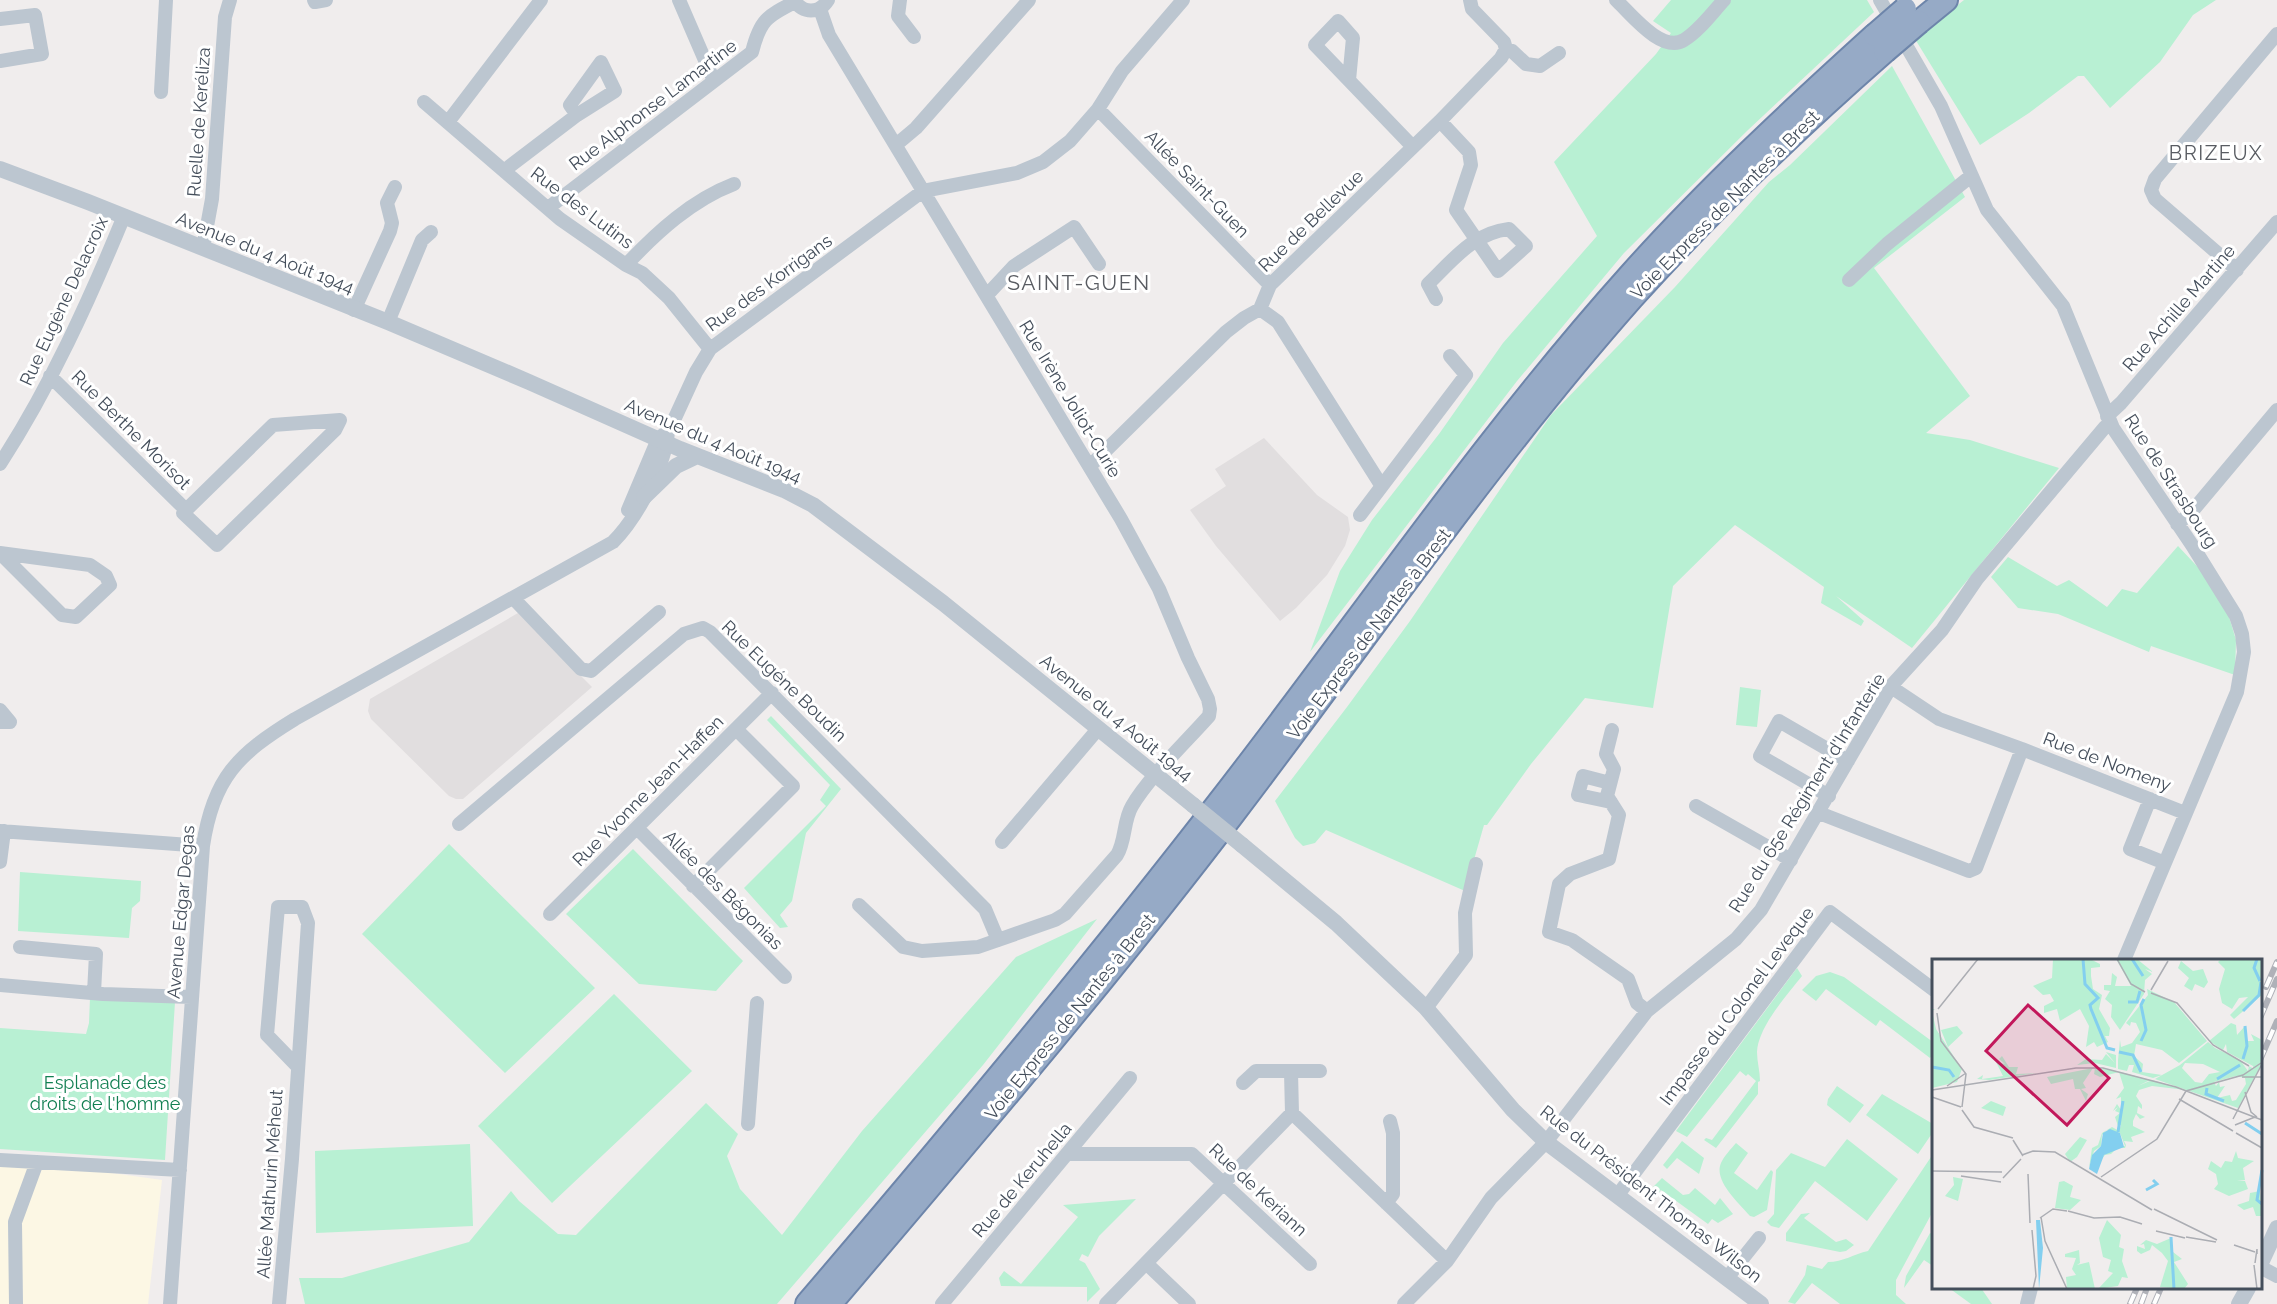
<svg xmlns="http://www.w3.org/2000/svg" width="2277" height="1304" font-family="Raleway,sans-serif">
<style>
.commercial{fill:#fcf7e4}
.education{fill:#e1dedf}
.green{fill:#b8f0d3}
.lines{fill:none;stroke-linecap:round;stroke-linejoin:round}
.trunk-casing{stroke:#6d85aa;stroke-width:26}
.minor{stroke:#bcc6d0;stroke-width:14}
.tertiary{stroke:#bcc6d0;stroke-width:16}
.trunk{stroke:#96aac6;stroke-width:22}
.rail-casing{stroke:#afb1b8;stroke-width:6}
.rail{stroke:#fff;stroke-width:4;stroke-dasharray:11;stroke-linecap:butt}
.trunk-bridge-casing{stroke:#6d85aa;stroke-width:26;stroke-linecap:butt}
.tertiary-bridge{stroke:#bcc6d0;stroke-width:16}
.trunk-bridge{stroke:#96aac6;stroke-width:22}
.labels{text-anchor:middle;stroke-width:6;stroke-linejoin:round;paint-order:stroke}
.street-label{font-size:18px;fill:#444e5b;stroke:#fff}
.park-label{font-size:18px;fill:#127f52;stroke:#fff}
.neighbourhood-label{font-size:20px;letter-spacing:1.5px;fill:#595c62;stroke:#fff}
.quarter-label{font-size:21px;letter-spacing:1.5px;fill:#595c62;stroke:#fff}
.inset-river{fill:none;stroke:#83cfef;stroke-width:3}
.inset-road{fill:none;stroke:#abadb3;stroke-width:1.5}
.view{fill:#c2185b;fill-opacity:0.15;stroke:#c2185b;stroke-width:3}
.inset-edge{fill:none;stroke:#444e5b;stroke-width:3}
</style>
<rect width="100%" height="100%" fill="#f0eded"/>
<path class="commercial" d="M0,1164L69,1167L162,1180L148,1304H0Z"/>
<path class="education" d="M1264,438L1317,495L1348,517L1350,530L1345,546L1327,575L1296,608L1280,621L1216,546L1190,510L1226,486L1215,469Z
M518,613L592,687L463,799H456L449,796L371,719L368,711L370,699Z"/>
<path class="green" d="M1671,0H1867L1874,12L1748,130L1624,253L1517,381L1310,652L1340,571L1372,520L1439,434L1503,343L1597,236L1554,162L1656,54L1671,33L1653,21Z
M1964,0H2216L2193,15L2160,62L2110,108L2084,76H2078L2029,113L1980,145L1915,39Z
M1892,66L1965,197L1874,268L1970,396L1926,433L1970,440L2059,468L1912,648L1836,596L1864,621L1861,626L1821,603L1824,587L1735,525L1673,586L1653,708L1585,698L1531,764L1487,825H1484L1465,891L1326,830L1315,843L1303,846L1295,838L1275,801L1347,707L1410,621L1551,415L1675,287L1769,182L1790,165Z
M2178,546L2210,580L2227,610L2236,640L2235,675L2151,646L2149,652L2058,614L2018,608L1991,577L2008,557L2057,586L2069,580L2107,607L2122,589L2137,593Z
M1740,687L1761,690L1757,727L1736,725Z
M771,716L841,789L806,833L792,901L780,915L788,927L780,928L744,888L826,806L820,800L830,785L767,720Z
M449,844L595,988L505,1073L362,934Z
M633,849L743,961L716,991L639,984L566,914Z
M20,872L141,881L140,901L132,908L129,938L18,931Z
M1097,919L983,1065L777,1304H305L299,1278H342L469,1242L511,1191L519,1201L558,1234L576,1235L706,1103L738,1134L727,1156L740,1189L782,1235L862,1131L1016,957Z
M1797,968L1802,976C1787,995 1758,1027 1757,1052C1757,1062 1760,1071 1760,1081L1758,1082V1094L1716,1148L1704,1140L1706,1138L1712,1140L1756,1081L1748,1074L1746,1076L1740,1071L1687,1137L1676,1131Z
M1830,972L1844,977L1933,1042V1054L1930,1058L1880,1020L1876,1026L1826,989L1816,1001L1802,990L1816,976Z
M614,994L692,1071L552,1203L478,1126Z
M90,998L175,1002L165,1160L0,1149V1028L86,1034L89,1023Z
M1837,1086L1864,1105L1850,1123L1827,1105L1828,1099Z
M1882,1094L1933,1124V1132L1918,1154L1866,1115Z
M1847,1139L1898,1179L1867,1221L1815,1181L1779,1228L1771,1226L1767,1222L1774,1214L1776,1170L1791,1153L1825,1167Z
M1682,1141L1704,1158L1699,1174L1677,1158L1667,1169L1663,1165Z
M1736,1143L1748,1153L1734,1173L1757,1190L1771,1170L1773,1172L1767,1210L1754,1217L1750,1216C1740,1204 1713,1181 1721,1163C1724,1156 1731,1149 1736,1143Z
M470,1144L473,1226L316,1233L315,1151Z
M1933,1154V1211L1896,1280V1295L1906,1304H1840L1812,1283L1795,1304L1788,1302L1805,1275L1807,1265L1822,1269L1828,1262C1843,1262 1854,1254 1868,1251Z
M1662,1178L1683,1195L1689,1194L1695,1188L1715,1205L1720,1198L1733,1214L1718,1223L1712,1219L1708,1224L1661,1190L1658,1193L1652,1188Z
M1136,1199L1099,1236L1088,1257L1082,1254L1079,1260L1085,1263L1100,1289L1087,1302V1287L1001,1286L999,1278L1004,1271L1021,1284L1078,1217L1063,1205Z
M1810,1213L1804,1218L1836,1242L1846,1239L1854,1245L1846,1251L1840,1252L1786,1241V1233L1801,1214Z
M1930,1233L1933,1235V1266L1924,1260L1904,1288L1906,1276Z
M1949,1288H1981L1992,1304H1971Z"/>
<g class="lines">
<g class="trunk-casing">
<path id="trunk" d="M1919,22L1946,0
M807,1304C948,1139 1087,973 1220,801C1357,625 1482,440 1631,274C1707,189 1791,111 1875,35
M830,1304C967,1143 1105,982 1233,814C1365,641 1488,461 1632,298C1711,210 1796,129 1885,51"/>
</g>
<path class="minor" d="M314,0L315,2L326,0
M679,0L714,81
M794,0C803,14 819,14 828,0
M900,0L898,16L914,37
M1616,0C1631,14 1662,54 1684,40C1699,31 1712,13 1724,0
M1880,0L1941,106L1987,210L2063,306L2113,428L2192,545L2236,616L2242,634L2244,652L2237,692L2124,960
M820,9L829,35L1121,519L1159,589L1188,658L1208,699L1210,709L1209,716C1186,742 1149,777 1132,806C1123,821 1126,840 1117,855L1065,914L1055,920L978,947L922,951L903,947L859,905
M0,19L35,15L42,54L0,61
M1506,49L1512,51L1526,64L1540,66L1559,53
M1349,80L1353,38L1338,21L1315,45L1413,147
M161,92L166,0
M424,102L560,219L626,265L642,273L669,298L710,349
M1098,109L1270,285
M448,122L541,0
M897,144L916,128L1029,0
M506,172L510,166L577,115L615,91L601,62L570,105L577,115
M548,208L752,52C760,20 767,16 795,2
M203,248L212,199L225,17L230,0
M626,265C657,232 692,200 734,184
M2237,270L2155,199L2151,190L2155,179L2277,34
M1849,280L1887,244L1971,176
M987,295L1014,266L1074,227L1099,264
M1436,299L1428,284C1453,260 1473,233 1509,229L1526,246L1498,271L1456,210L1471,165L1469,152L1440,121
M1260,309L1278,322L1381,485
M354,310L390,231L392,223L387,203L395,187
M388,322L422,240L431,232
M50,376L186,510
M2107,416L2121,403L2277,222
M340,420L335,430L217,545L183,513L273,425Z
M0,464C50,387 89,301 124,216
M1090,466L1226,332L1244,318L1260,309L1270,285L1440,121L1501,58L1506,49L1504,42L1472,9L1470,0
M628,510L658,439L668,431L674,420L696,372L710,349L923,191L1017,173L1043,162L1070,141L1098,109L1122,71L1183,0
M1360,515L1466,375L1450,356
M2177,524L2189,515L2277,410
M0,553L90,565L106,576L110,585L76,617L62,615L0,553
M514,599L581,669L591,671L659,612
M1891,687L1939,719L2022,749
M0,710L10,722H0
M1612,730L1606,754L1614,769L1607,796L1619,815L1609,859L1570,874L1559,884L1549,932L1572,940L1628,979L1637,1003L1647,1011
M1610,783L1583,776L1578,795L1611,802
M1829,796L1760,756L1779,721L1848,761
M2150,799L2130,849L2165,863
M1696,806L1791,860
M1819,813L1969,871L1976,868L2022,749L2185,813
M459,824L684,634L703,628L710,632L985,909L998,940
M637,828L785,977
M0,831L203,846
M1002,842L1098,729
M0,862L4,831
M693,886L793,786L736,729
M550,914L772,693
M20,947L96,954L94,993
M0,985L103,994L191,997
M1426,1008L1466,955L1465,913L1476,864
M1291,1072L1292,1113
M1243,1083L1256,1071H1320
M748,1124L757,1003
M1068,1154H1192L1310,1264
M0,1160L180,1170
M1617,1196L1830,912L1934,990
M1386,1203L1393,1194V1133L1390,1121
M2260,1267L2277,1276
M1727,1278L1759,1238
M16,1304L15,1222L37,1162
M170,1304L203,846C213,778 238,754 295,719L613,542C636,519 666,465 668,431
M279,1304L292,1159L308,923L302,907H278L267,1035L297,1066
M942,1304L1130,1078
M1106,1304L1146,1263
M1189,1304L1146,1263L1292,1113L1447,1261
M1404,1304L1447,1261L1491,1198L1546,1142L1647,1011L1736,939L1761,910L1892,685L1942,630L1977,579L2105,427L2110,424
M2027,1304L2031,1288"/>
<path class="tertiary" d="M0,169L88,202L388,322L529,382L680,449L784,490L813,505L943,603L1193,805
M644,497L676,466L697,456
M1242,845L1336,923L1426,1008L1513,1110L1546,1142L1761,1304
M2260,1265L2277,1228
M2239,1304L2248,1288"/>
<use href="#trunk" class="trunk"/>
<g class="rail-casing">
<path id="rail" d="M2266,987L2277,962
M2260,1018L2277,979
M2260,1060L2277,1021
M2130,1304L2137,1288
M2141,1304L2147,1288
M2154,1304L2161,1288"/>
</g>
<use href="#rail" class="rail"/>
<g class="trunk-bridge-casing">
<path id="trunk-bridge" d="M1875,35L1905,9
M1885,51L1919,22"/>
</g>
<path class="tertiary-bridge" d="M1193,805L1242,845"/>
<use href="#trunk-bridge" class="trunk-bridge"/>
</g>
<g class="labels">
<g class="street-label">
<text transform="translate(653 105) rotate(-37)" y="6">Rue Alphonse Lamartine</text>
<text transform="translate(199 122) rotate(-86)" y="6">Ruelle de Keréliza</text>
<text transform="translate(1197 184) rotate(46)" y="6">Allée Saint-Guen</text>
<text transform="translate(1725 205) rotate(-45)" y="6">Voie Express de Nantes à Brest</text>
<text transform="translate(582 208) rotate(37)" y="6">Rue des Lutins</text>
<text transform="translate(1311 221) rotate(-44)" y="6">Rue de Bellevue</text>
<text transform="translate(265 253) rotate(22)" y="6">Avenue du 4 Août 1944</text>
<text transform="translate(769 283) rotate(-36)" y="6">Rue des Korrigans</text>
<text transform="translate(64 301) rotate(-65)" y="6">Rue Eugène Delacroix</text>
<text transform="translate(2179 308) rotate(-49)" y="6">Rue Achille Martine</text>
<text transform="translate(1070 399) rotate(59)" y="6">Rue Irène Joliot-Curie</text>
<text transform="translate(131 430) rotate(45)" y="6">Rue Berthe Morisot</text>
<text transform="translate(713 441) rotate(23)" y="6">Avenue du 4 Août 1944</text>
<text transform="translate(2171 481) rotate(57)" y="6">Rue de Strasbourg</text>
<text transform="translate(1369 634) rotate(-53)" y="6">Voie Express de Nantes à Brest</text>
<text transform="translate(784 681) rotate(44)" y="6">Rue Eugéne Boudin</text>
<text transform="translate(1116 718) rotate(39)" y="6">Avenue du 4 Août 1944</text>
<text transform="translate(2107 762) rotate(21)" y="6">Rue de Nomeny</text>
<text transform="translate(648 791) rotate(-45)" y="6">Rue Yvonne Jean-Haffen</text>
<text transform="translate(1807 793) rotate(-58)" y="6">Rue du 65e Régiment d'Infanterie</text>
<text transform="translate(723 890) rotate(45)" y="6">Allée des Bégonias</text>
<text transform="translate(181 912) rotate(-85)" y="6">Avenue Edgar Degas</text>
<text transform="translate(1737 1006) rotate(-53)" y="6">Impasse du Colonel Leveque</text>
<text transform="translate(1070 1017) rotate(-51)" y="6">Voie Express de Nantes à Brest</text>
<text transform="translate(1022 1180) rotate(-50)" y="6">Rue de Keruhella</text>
<text transform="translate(270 1184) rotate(-86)" y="6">Allée Mathurin Méheut</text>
<text transform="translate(1258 1190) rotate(43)" y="6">Rue de Keriann</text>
<text transform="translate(1651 1194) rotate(38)" y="6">Rue du Président Thomas Wilson</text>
</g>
<g class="park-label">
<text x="105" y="1089">Esplanade des<tspan x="105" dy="21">droits de l'homme</tspan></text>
</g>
<g class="neighbourhood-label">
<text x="2216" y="160">BRIZEUX</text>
</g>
<g class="quarter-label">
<text x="1079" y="290">SAINT-GUEN</text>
</g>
</g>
<g transform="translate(1932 959)">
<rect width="330" height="330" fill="#f0eded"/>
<path d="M121,0H158L168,5V8L159,9V17L161,30L170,36L167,50L178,69L177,77H173L176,83L165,88L162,83L154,88L157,67L148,50L128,62L125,50L112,54V47L122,42L118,35L111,36L101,27L120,19ZM184,0H205L221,13L213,10L220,15L213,21L212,35L188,71L179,58L180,46L173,40L178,32L172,31V26H179L180,14L185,18L183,27H199ZM289,0H330V36L302,60L298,56L316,38L307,39L300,50L290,44L287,30L293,10L286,3ZM249,2L261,12L271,10L276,23L272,29L263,25L260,32L252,27L257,19L246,9ZM215,30L242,43L275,82L247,104L230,91L204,85L202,97L211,105L210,113L230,116L221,119L200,113L202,106H197L195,112L186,110V101L188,81L189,88L200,84L208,73L204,64L199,63L198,67L194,64L216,36ZM0,50H3L0,52L4,70L30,110L25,123L0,129ZM299,64L304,66L305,76L313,67L315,82H322L319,75L330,81V104L306,149L223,120L248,106L276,83L283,89L308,101L316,112L317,107L322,110L321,107L295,93L294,85L291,91L277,82ZM253,104L271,105L288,113L277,115L270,124L263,123L250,109ZM304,117L313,119L314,125L304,141L300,142L298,136L285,139L293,127L288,128L287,123L284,127L282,123ZM25,67L31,74L16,88L9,71ZM174,93L184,96V109L163,104L145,106L154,100L170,101L174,95L183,104ZM70,97L77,108H86L84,115L105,114L57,121L45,120L51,116L50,120L71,117L64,103L73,105L67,100ZM161,109L151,124L154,129L149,130L156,135L154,142L148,130H143L141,120L119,125L115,118ZM163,109L185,112L218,121L206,127L220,121L254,131L220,127L207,131L204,137L210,146V150L206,147L205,154L213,158L208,160L204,155L201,162V167L213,173L199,178L201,183L192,182L194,186L193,189H185L179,195L173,196L169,201L172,196L186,188L193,187L188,174L175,171L170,176L169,187L162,192L157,209L160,189L166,186L170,174L180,168L187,172L189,166L186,167L183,158L188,154L183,152L186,148L181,152L185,145L189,151V138L184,140L192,129L187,113L168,118L162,115ZM59,142L74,148L71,157L49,149ZM148,178L155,181L145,198L138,203L133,195ZM304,192L306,199L322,202L311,209L313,221H305L313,222L316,230L297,237L282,230L286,225L284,215L276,210L279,202L289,209L293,202L300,203ZM21,218L31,220L26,242L13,237L22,226ZM132,222L141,227L138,238L149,241L138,251L123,249L127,223ZM328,232L330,257H324L321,248L312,251L305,246L317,242L318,234ZM175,261L189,276L187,288L192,290L190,302L196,319L190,318L186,327L166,330L181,314L176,312L179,301L171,298L167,279ZM239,279L241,293L250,300L242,303L256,325L252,330L228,328L236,302L230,294L220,286L218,291L209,295L205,292V287L213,290L212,285L208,286L214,281L225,285ZM147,291L148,304L145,306L157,303L163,330H135L134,318L144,316L140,310L144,299L133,298V295Z" fill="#b8f0d3" fill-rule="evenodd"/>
<path d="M178,170L188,174L192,188L172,196L165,215L157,210L160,196L169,187L171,174ZM104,261H108L111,289L107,330Z" fill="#83cfef"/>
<path class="inset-river" d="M151,0L153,25L166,39L158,46L159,50L175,89L183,91M200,0L211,17M325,0L322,9L328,22M196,43H205L208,32M311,52L327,36L329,23M209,82L214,71L209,46L212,40M187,93L201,96L209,113M311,100L315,87L313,67M0,108L17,111L22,118M285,120L308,106M275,129L274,135L292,142M313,164L330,175M186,173L191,142M330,211L325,241L330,245M214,231L225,225L221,221M239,278L242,330"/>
<path class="inset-road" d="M185,0L199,25L213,33M219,31L236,2M219,34L245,44L281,86L317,107M6,50L46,0M5,54L9,82L34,115L30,148M310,118H330M15,127L34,114M0,131L144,109H171L244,128L330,161M313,133L319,153L325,158M0,138L29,148M247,140L301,172M30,151L42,168L81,179M301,160L330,105M303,166L323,158M304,174L330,189M81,181L91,197M90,196L101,192L123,193L220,251M0,212L70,213M96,215L98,264M29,217L69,223M169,218L225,180L254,132L311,116L329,104M71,219L89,200M222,250L285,281M136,252L162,259L188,258L210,265M109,258L113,282L135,330M108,259L121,250L135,252M100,271L104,317L101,330M224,272L253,279M254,278L284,283M302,286L323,293M323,304L325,290V295M322,306L325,330"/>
<path class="view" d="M96,46L177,119L135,166L54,92Z"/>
<rect width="330" height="330" class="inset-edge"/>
</g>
</svg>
